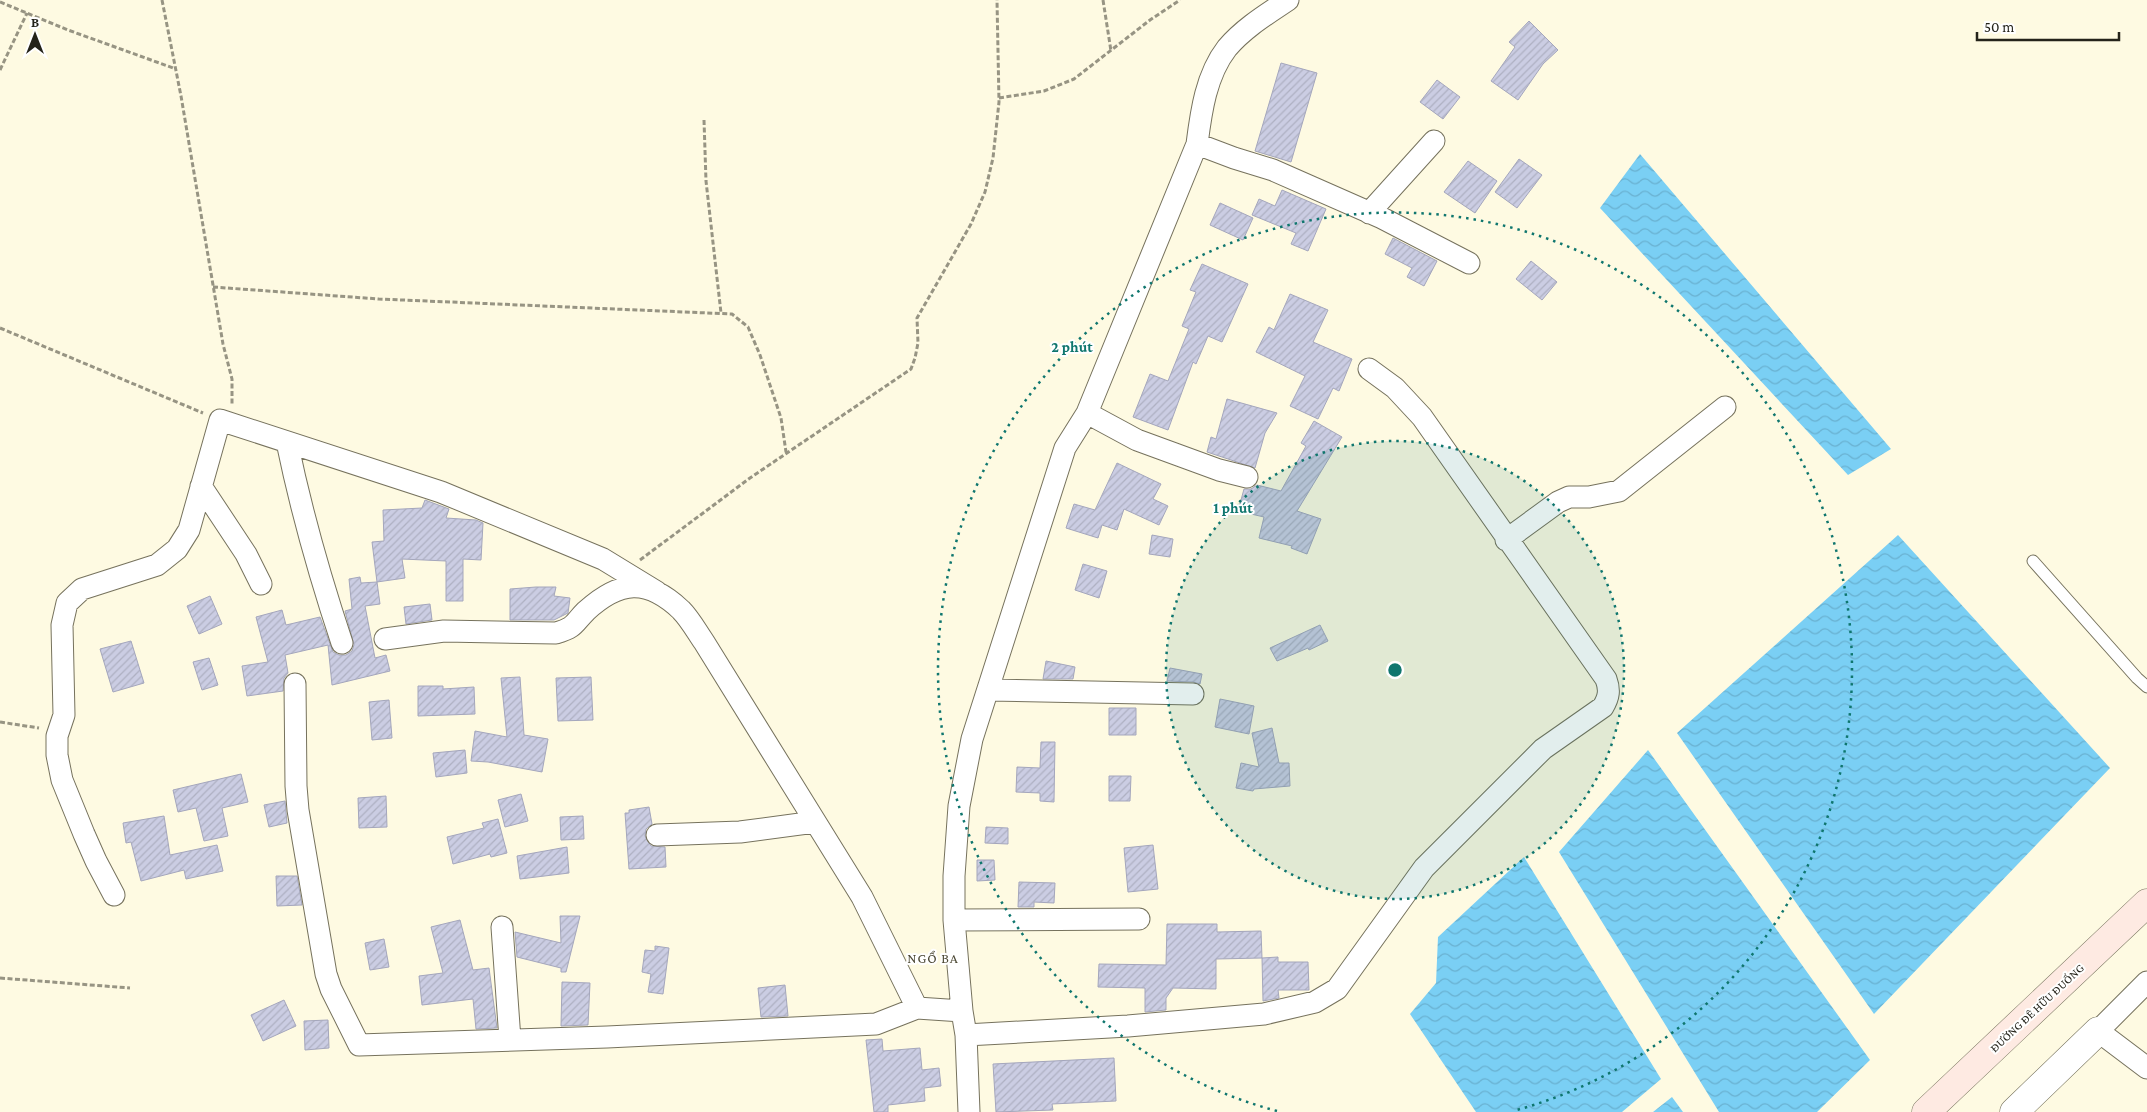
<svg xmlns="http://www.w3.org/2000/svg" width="2147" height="1112" font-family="'Crimson Pro',serif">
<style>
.water{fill:url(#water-waves)}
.building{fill:url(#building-hatch);stroke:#a4a6bc}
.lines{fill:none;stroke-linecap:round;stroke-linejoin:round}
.service-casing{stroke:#76725d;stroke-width:13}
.minor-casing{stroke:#76725d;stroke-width:23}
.tertiary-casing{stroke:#76725d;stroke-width:29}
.secondary-casing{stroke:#76725d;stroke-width:29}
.path{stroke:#979483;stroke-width:3;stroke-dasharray:5 2.5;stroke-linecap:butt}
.service{stroke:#fff;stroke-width:11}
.minor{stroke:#fff;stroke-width:21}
.tertiary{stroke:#fff;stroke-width:28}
.secondary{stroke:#feeae2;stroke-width:28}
.ring{fill:none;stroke:#0f766e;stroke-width:2.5;stroke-dasharray:2.5 5}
.labels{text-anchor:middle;stroke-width:4;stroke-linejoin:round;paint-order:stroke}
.street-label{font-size:12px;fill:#24231a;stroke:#fff}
.neighbourhood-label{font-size:14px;letter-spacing:1px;fill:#4e4a36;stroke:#fff}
.centre{fill:#0f766e;stroke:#fff;stroke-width:2.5}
.ring-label{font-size:15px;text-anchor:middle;font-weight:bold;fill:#0f766e;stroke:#fff;stroke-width:4;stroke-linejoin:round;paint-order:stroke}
</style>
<defs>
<pattern id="water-waves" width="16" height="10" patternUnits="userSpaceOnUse" patternTransform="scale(1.25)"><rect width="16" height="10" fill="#7acff4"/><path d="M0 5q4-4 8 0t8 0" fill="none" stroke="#69b1d1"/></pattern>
<pattern id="building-hatch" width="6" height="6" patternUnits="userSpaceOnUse" patternTransform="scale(1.25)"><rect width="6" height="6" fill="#cbcde3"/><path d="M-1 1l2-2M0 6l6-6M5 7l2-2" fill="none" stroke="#aeb0c2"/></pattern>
</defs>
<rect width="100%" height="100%" fill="#fefae2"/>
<path class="water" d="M1640,154L1891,449L1848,475L1600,208Z
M1898,535L2110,768L1874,1014L1677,733Z
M1648,750L1870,1060L1817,1112H1719L1559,852Z
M1524,857L1661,1079L1622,1112H1476L1410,1014L1436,983L1438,937Z
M1672,1097L1683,1112H1653Z"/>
<path class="building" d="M1529,21L1558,50L1543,64L1518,100L1491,81L1515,47L1509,42Z
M1281,63L1317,73L1291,162L1255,151Z
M1437,80L1460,97L1443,119L1420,102Z
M1519,159L1542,175L1517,208L1495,192Z
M1468,161L1497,181L1475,213L1444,192Z
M1282,190L1326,209L1308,251L1291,244L1296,233L1252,215L1259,199L1275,206Z
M1220,203L1253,218L1243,240L1210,225Z
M1393,238L1437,261L1424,286L1407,277L1412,268L1385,254Z
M1531,261L1557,282L1542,300L1516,279Z
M1202,264L1248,284L1222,342L1208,336L1196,364L1193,362L1168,430L1133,417L1150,374L1168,381L1189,329L1182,326L1196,292L1190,290Z
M1290,294L1328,310L1313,342L1352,359L1339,391L1333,388L1318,419L1290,406L1305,376L1256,352L1269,327L1274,330Z
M1227,399L1277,413L1265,433L1255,468L1207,452L1211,437L1216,439Z
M1314,421L1342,437L1297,511L1321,519L1307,554L1291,548L1292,546L1259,538L1264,517L1238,511L1244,489H1251L1257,485L1281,491L1306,446L1301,443Z
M1117,463L1161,484L1153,499L1168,506L1159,525L1124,509L1117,530L1102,525L1098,538L1066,528L1074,504L1095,510Z
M425,500L449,509L446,518L476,520L483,523L481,560L463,559V601H446V561L402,559L405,578L377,582L372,542L384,541L383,510L422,508Z
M1152,535L1173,539L1170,557L1149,554Z
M1083,564L1107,571L1099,598L1075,590Z
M360,577L361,583L377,582L380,604L365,606L375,658L386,655L390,671L332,685L328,645L285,655L288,673L284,678L283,691L247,696L242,666L268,662L256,617L282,610L286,625L320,617L333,652L339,655H346L352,651L354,645L345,611L352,609L349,579Z
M536,587H556L554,596L570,598L568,613L554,620H510V589Z
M210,596L222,624L199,634L187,606Z
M430,604L432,620L406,624L404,607Z
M1320,625L1328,641L1309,650L1308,648L1277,661L1270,648Z
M131,641L144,683L113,692L100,649Z
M209,658L218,685L202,690L193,662Z
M1046,661L1075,667L1073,679H1043Z
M1170,668L1202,674L1200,684L1193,682L1167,681Z
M520,677L524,735L548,739L542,772L488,762L471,761L475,731L507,737L501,678Z
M591,677L593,720L558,721L556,678Z
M418,686H443V689L474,687L475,714L418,716Z
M1220,699L1254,706L1249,734L1215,727Z
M389,700L392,738L372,740L369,702Z
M1109,708H1136V735H1109Z
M1272,728L1279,763H1289L1290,786L1254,789L1253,791L1236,788L1241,763L1259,767L1252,733Z
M1041,742H1055L1054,802L1040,801V793L1016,792L1017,767L1040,768Z
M465,750L467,773L436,777L433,753Z
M241,774L248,802L222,808L228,836L204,841L196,808L178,812L173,790Z
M1109,776H1131L1130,801H1109Z
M521,794L528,821L505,827L498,800Z
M386,796L387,827L359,828L358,798Z
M285,801L287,823L269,827L264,805Z
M649,807L652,824L646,829L645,836L651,846L665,847L666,867L629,869L625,813H629V810Z
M164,816L170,855L217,845L223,871L186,879L184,870L141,881L131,842L126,843L123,823Z
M583,816L584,839L561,840L560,817Z
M498,819L507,853L491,857L490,854L453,864L447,837L484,828L482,823Z
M986,827L1008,828V844L985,843Z
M1153,845L1158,889L1128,892L1124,848Z
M567,847L569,873L520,879L517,856Z
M977,860H994L995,880L977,881Z
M276,876H297L302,905L277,906Z
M1019,882L1055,883L1054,903L1034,902V907H1018Z
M560,916H580L566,972H561V968L517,957L515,932L561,943Z
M460,920L473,970L489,968L497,1028L476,1029L473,999L422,1005L419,976L443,973L431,927Z
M1167,924H1217V932L1261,931L1262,958L1216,959V989L1173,988L1166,998V1010L1145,1012V988L1098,987L1099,964L1166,965Z
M384,939L389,967L370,970L365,943Z
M655,946L669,948L663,994L648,992L651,974L642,972L645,950L655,951Z
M1278,957V962H1308L1309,990H1278L1279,998L1263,1001L1262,958Z
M562,982L590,983L588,1025L561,1026Z
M785,985L788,1016L761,1017L758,988Z
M284,1000L296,1026L263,1041L251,1015Z
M328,1020L329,1048L305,1050L304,1021Z
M882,1039L883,1051L920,1048L922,1070L939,1068L941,1086L924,1088L925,1101L888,1105V1112H874L866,1040Z
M1114,1058L1116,1101L1052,1104L1053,1110L996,1112L993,1064Z"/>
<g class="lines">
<g class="service-casing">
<path id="service" d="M2033,561L2137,678L2147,687"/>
</g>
<g class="minor-casing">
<path id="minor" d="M1197,144C1201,112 1206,75 1227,48C1244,28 1267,14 1288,0
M1369,213L1434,141
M1087,413L1137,440L1219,470L1247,477
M287,442C301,510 320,577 342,643
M201,486L246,554L261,584
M1506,540L1558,502L1569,497H1589L1619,491L1725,407
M385,639L444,631L556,633C576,627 573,624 586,611C620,580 647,578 681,610C690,619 697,632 704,642L862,897L917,1008
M295,684L296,786L298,810L326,974L331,989L359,1045L607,1037L876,1024L917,1008L962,1011
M988,690L1193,694
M657,835L740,832L815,822
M114,895L96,861L84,834L62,780L57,755V736L64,715L62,625L67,603L82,589L157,565L177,549L189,530L220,420L441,492L603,559L657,592
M954,920L1139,919
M502,927L510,1040
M2147,982L2098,1031L2147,1068
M966,1035L1128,1026L1264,1014L1315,1002L1337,989L1424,868L1543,749L1603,707C1609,697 1610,690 1606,679L1422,417L1395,388L1369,369
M969,1112L966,1035L962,1011L954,920V876L959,806L972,739L1065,448L1087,413L1197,144L1234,158L1273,170L1382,218L1469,263"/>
</g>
<g class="tertiary-casing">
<path id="tertiary" d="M2014,1112L2098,1031"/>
</g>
<g class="secondary-casing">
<path id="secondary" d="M1926,1112L2147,903"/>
</g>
<path class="path" d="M162,0L181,96L223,344L232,379V405
M1103,0L1111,51
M0,2L68,30L176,69
M0,70L27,13
M999,98L1044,91L1074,79L1150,20L1180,0
M704,120L706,181L721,313
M213,287L379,299L732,314L748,327L760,355L781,418L786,452
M0,328L203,413
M640,560L750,478L911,369L915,358L918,343L917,318L971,224L985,192L993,158L999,102L997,0
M0,722L39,728
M0,978L130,988"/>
<use href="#service" class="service"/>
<use href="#minor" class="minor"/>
<use href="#tertiary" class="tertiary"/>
<use href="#secondary" class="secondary"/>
</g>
<circle cx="1395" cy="670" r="229" fill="#0f766e" fill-opacity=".12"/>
<g class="ring">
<circle cx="1395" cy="670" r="229"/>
<path d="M1277 1111A457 457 0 1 1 1513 1111"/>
</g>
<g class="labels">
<g class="street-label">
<text transform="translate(2037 1008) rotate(-43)" y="4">ĐƯỜNG ĐÊ HỮU ĐUỐNG</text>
</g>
<g class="neighbourhood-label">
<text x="933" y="963">NGỔ BA</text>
</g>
</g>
<circle cx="1395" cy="670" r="8" class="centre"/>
<g class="ring-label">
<text x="1072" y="352">2 phút</text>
<text x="1233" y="513">1 phút</text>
</g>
<g transform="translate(35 35)" stroke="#ffffff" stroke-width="4" paint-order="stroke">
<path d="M0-4L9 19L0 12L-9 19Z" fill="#24231a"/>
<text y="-8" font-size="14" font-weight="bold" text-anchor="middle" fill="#24231a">B</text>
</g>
<path d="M1977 32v8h142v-8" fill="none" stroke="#24231a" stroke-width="2.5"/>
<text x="1984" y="32" font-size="15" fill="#24231a" stroke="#ffffff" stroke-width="4" paint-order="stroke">50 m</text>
</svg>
